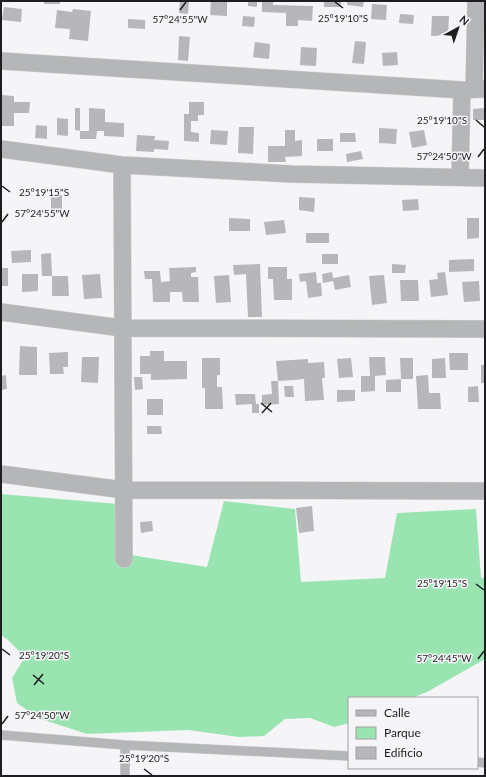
<svg xmlns="http://www.w3.org/2000/svg" width="486" height="777" font-family="Lato,sans-serif">
<style>
.green{fill:#9ae4b2}
.building{fill:#b7b6b9}
.lines{fill:none;stroke-linecap:round;stroke-linejoin:round}
.service-casing{stroke:#d3d3d5;stroke-width:10}
.minor-casing{stroke:#d3d3d5;stroke-width:18}
.service{stroke:#b4b6b7;stroke-width:9}
.minor{stroke:#b4b6b7;stroke-width:17}
.ticks{fill:none;stroke:#1e1e20;stroke-width:1.5}
.ticks-label{font-size:10px;text-anchor:middle;fill:#1e1e20;stroke:#f5f5f8;stroke-width:3;stroke-linejoin:round;paint-order:stroke}
</style>
<rect width="100%" height="100%" fill="#f5f5f8"/>
<path class="green" d="M1,494L119,504L124,554L207,567L224,501L295,509L301,582L385,578L397,513L476,509L481,578H485V659L429,691L412,698H349V723L334,727L310,718L285,719L264,736L239,737L188,730L87,734L38,718L17,703L12,678L25,657L8,640L1,635Z"/>
<path class="building" d="M44,1H60V4H44Z
M180,1H189L188,14L179,13Z
M211,1H227V16L210,15Z
M248,1H257V7L248,6Z
M262,1H273V5L313,6L312,21L298,20V26H286V13L262,12Z
M324,1H341V7H324Z
M347,1H364L363,7L347,5Z
M372,4L387,5L386,20L371,19Z
M4,7L22,9L21,22L2,20Z
M73,9L91,11L88,41L69,39L70,29L55,28L57,10L72,12Z
M400,14L414,15L413,24L399,23Z
M243,16L255,17L254,27L242,26Z
M432,16H449L448,36H431Z
M128,19L145,20V29L128,28Z
M179,36L190,37L188,61L178,60Z
M355,41L366,42L364,64L352,63Z
M255,42L270,44L269,59L253,57Z
M301,47L317,48L316,66L300,65Z
M397,52L398,65L383,66L382,53Z
M2,95L14,96V102H30L29,113H14V126H2Z
M189,102H204V115H198V121H191V132L199,133V142L184,141V114H189Z
M75,108H80V131L75,130Z
M89,108L105,109V122L124,123V137L104,136V131H97L96,139H80V131H89Z
M485,108V120H473V109Z
M57,118L68,119V136L57,135Z
M36,125L47,126V139L35,138Z
M239,127H254L253,154L238,153Z
M379,128L397,129L396,144L379,143Z
M211,130L228,131L227,145L210,144Z
M285,130H295V141L302,140V156L285,157L286,162H268V146H285Z
M424,130L427,145L412,148L409,132Z
M340,133H355L356,142H340Z
M137,135L155,136L154,140L169,141L168,150L154,149V152L136,151Z
M317,139H333V151H317Z
M361,151L363,159L347,162L346,154Z
M51,194L62,195V214H51Z
M299,197L315,198L314,212L299,210Z
M418,199L419,210L403,211L402,200Z
M229,218L250,219V231H229Z
M467,218H479V238L467,239Z
M284,220L286,233L266,235L264,222Z
M306,233H329V243H306Z
M31,250V262L12,263L11,251Z
M51,253L52,276H42L41,254Z
M322,254H338V264H322Z
M474,259V271L449,272V260Z
M260,264L262,317H248L246,274L234,275L233,265Z
M392,264L406,265L405,273H392Z
M196,267V272L191,273V277H198L199,302H183L182,292H170V302H153L152,279H145L144,271H160L161,282L170,281L169,268Z
M268,267H287V279H292V300H274L273,279H268Z
M1,268H8V286H1Z
M316,272L317,283H321L322,296L308,298L306,281L300,282L299,274Z
M332,272L333,278L349,275L351,287L335,290L333,281L323,283L322,274Z
M445,272L448,295L431,297L429,280L438,279L437,273Z
M22,274H38V291L22,292Z
M100,274L102,298L84,299L82,275Z
M229,275L231,302L216,303L214,276Z
M384,275L387,303L372,305L369,276Z
M52,276H68L69,296H52Z
M400,280H418L419,301H401Z
M479,281L480,301L464,302L462,282Z
M20,346L37,347V375H19Z
M150,351H164V361H187V379L151,380V374H140V356H150Z
M68,352V367H63L64,374H50L49,353Z
M449,353H468V370H450Z
M82,357H99L98,383L81,382Z
M369,357H385L386,375L375,376V391L361,392V376H370Z
M202,358H220V375H217V387H222L223,409H205V388H202Z
M351,358L353,377L339,378L337,359Z
M400,358H413V379H401Z
M445,358L446,378H432V359Z
M308,359V363L324,362L325,378H322L324,400L305,401L304,379L294,380L278,381L279,404L262,405V395L272,394L271,381H278L276,361Z
M481,365H485V383H481Z
M6,375L7,389L1,390V376Z
M428,375L429,393H440L441,409H418L416,376Z
M134,377H142L143,389L135,390Z
M401,379V392H386V380Z
M284,386H293L294,397H285Z
M478,386L479,402H468V387Z
M337,390H355V401L337,402Z
M235,394H255L256,404H259V413H252V404L236,405Z
M147,399H163V415H147Z
M147,426H161L162,434H147Z
M312,506L314,531L299,533L296,508Z
M152,521L153,531L141,533L140,522Z"/>
<g class="lines">
<g class="service-casing">
<path id="service" d="M1,735L125,745L349,756
M125,745V776
M477,762L485,763"/>
</g>
<g class="minor-casing">
<path id="minor" d="M1,61L462,90L485,89
M474,89L476,1
M1,149L122,165L291,174L485,178
M122,165L124,559
M460,177L462,90
M1,312L122,328L485,329
M1,474L124,490L485,491"/>
</g>
<use href="#service" class="service"/>
<use href="#minor" class="minor"/>
</g>
<path class="ticks" d="M335,2L343,8M180,10L186,2M476,120L484,127M478,157L484,149M2,186L10,192M2,222L8,214M261,403L272,412M262,413L271,403M476,584L484,590M2,649L10,655M478,659L484,651M33,675L44,684M34,685L43,674M2,724L8,716M144,769L152,775"/>
<g class="ticks-label">
<text x="343" y="22">25°19'10"S</text>
<text x="180" y="23">57°24'55"W</text>
<text x="442" y="124">25°19'10"S</text>
<text x="444" y="160">57°24'50"W</text>
<text x="44" y="196">25°19'15"S</text>
<text x="42" y="217">57°24'55"W</text>
<text x="442" y="587">25°19'15"S</text>
<text x="44" y="659">25°19'20"S</text>
<text x="444" y="662">57°24'45"W</text>
<text x="42" y="719">57°24'50"W</text>
<text x="144" y="762">25°19'20"S</text>
</g>
<rect width="486" height="777" fill="none" stroke="#1e1e20" stroke-width="4"/>
<rect x="348" y="697" width="130" height="72" fill="#f5f5f8" stroke="#9f9fa2"/>
<rect x="356" y="710" width="20" height="6" fill="#b4b6b7" stroke="#9f9fa2"/>
<text x="384" y="717" font-size="12" fill="#1e1e20">Calle</text>
<rect x="356" y="727" width="20" height="12" fill="#9ae4b2" stroke="#9f9fa2"/>
<text x="384" y="737" font-size="12" fill="#1e1e20">Parque</text>
<rect x="356" y="747" width="20" height="12" fill="#b7b6b9" stroke="#9f9fa2"/>
<text x="384" y="757" font-size="12" fill="#1e1e20">Edificio</text>
<g transform="translate(458 28) rotate(40)" stroke="#f5f5f8" stroke-width="3" paint-order="stroke">
<path d="M0-3L7 15L0 10L-7 15Z" fill="#1e1e20"/>
<text y="-6" font-size="11" font-weight="bold" text-anchor="middle" fill="#1e1e20">N</text>
</g>
</svg>
